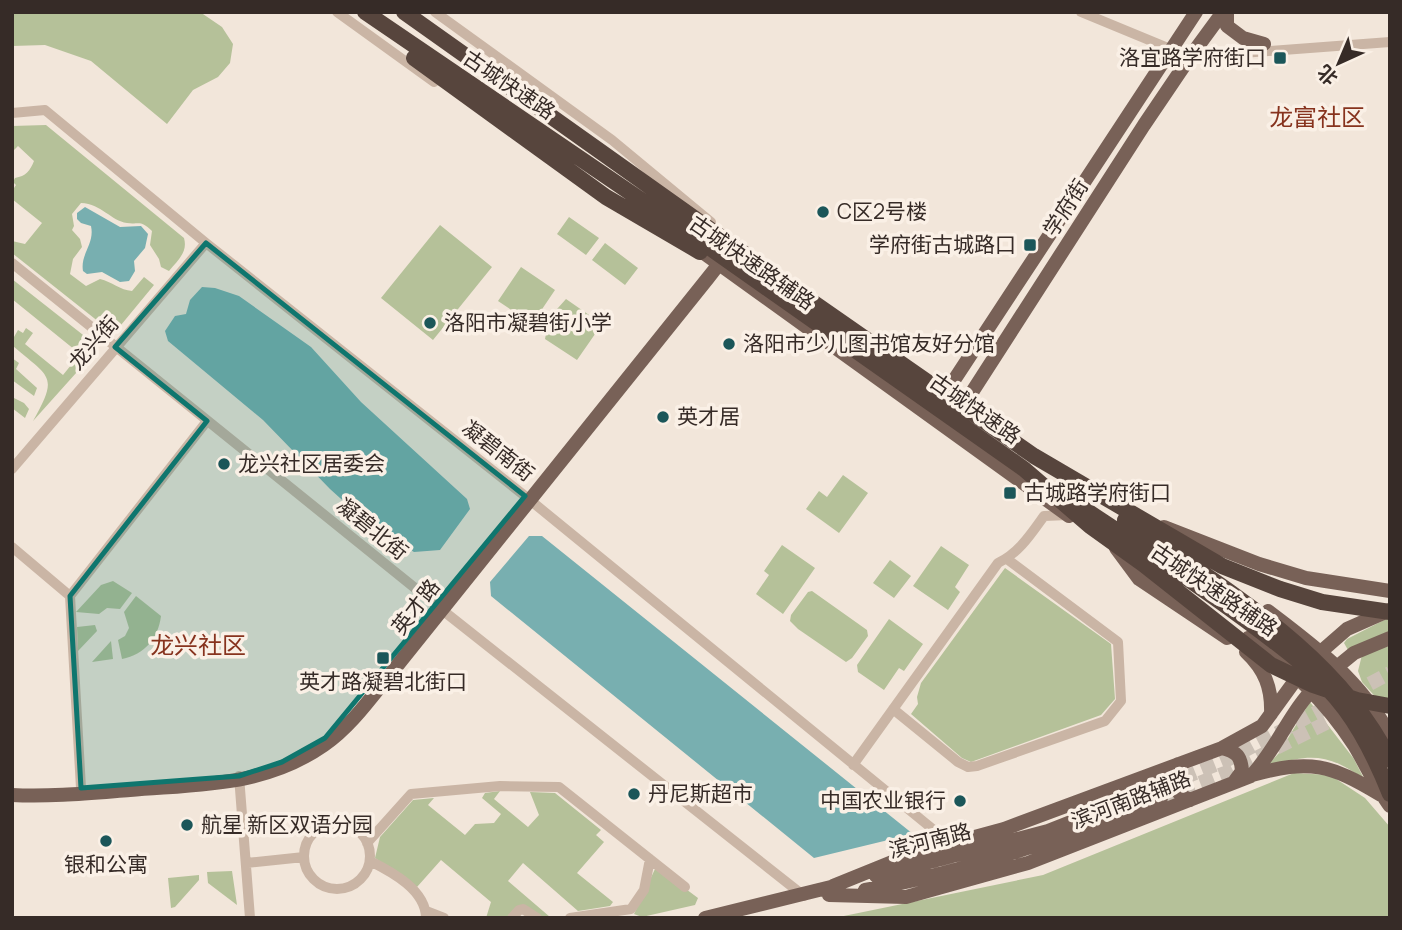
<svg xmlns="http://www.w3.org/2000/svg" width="1402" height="930" font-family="Manrope,'Noto Sans SC',sans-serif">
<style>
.green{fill:#b5c199}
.water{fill:#78afb0}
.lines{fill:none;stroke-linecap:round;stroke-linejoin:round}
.major-tunnel{stroke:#ccc1b6;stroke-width:14;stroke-dasharray:14 7;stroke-linecap:butt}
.minor{stroke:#cab5a5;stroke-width:10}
.major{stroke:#786157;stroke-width:14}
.highway{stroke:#57453d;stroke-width:16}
.marked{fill:#0f766e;fill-opacity:0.2;stroke:#0f766e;stroke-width:5;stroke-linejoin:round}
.poi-dot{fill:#1b5659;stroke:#faf0e6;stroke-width:2.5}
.labels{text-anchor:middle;stroke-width:7;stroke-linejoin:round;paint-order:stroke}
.poi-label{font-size:21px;fill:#362b27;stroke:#faf0e6;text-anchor:start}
.street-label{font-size:21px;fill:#362b27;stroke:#faf0e6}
.quarter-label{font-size:24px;fill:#87331e;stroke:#faf0e6}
</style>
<rect width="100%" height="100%" fill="#f2e6da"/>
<path class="green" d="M12,12H200L222,27L233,44L230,63L218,77L193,90L167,124L91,61L45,45L12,46Z
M46,125L184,238C188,252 178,260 169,271L161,267L159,259L150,245L152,231C140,219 139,225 127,223C111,221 102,204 81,203L72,214L74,226L72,230L80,239L82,247L73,259L70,274L86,286L100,279C112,282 120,290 132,291L144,277L154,285L121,325L104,326L12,253V241L25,244L42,223L12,199V191L16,185L13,182L15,178C26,176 30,171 34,161L18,146L12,152V126Z
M569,217L599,238L586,255L557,234Z
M440,225L492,267L433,340L381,298Z
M605,243L638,268L625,285L592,260Z
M521,267L555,290L532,324L498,301Z
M12,279L92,342L94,353L33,421C59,375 50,378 13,346L14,337L18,330L23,333L26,328L33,333L25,344L63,375L80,354L12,299Z
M566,299L602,324L577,360L545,339L549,318Z
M12,358L19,363L16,369L37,388L34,396L12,380Z
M12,397L24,403L29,409L25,418L12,408Z
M843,475L868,493L839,533L806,509L819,491L827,497Z
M782,545L815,568L783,614L756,594L769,575L764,571Z
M941,546L969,565L955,587L960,592L948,610L913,586Z
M890,560L911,576L894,598L873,583Z
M1005,568L1111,644L1115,699L1101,715L971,762L962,758L911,714L918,704L917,697L921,683Z
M113,581L132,593L120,609L107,608L99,614L76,612L101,585Z
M812,591L867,630L868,636L852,658L846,662L798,629L790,621L791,615L808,592Z
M136,596L161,616C158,639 145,654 122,659L118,640L125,636L129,628L124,612Z
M1390,617V632L1348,650L1344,643L1347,639Z
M889,619L923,644L904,671L899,668L884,690L858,672L857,665Z
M95,625L97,631L78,651L77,627Z
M111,641L113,659L92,662Z
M1390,644V713L1362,682L1358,671L1362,655Z
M1310,702L1354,759L1364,779C1327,752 1308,754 1266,767L1279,753Z
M1294,773L1330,775L1365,798L1390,827V917L834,918L1043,875Z
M500,791L494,799L528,827L539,815L530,792L555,793L601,830L596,835L604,842L577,873L613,902L610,906L578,911L523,863L508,881L550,917L541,918L516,907L506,918H486L491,902L441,860L417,887L375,858L380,837L413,800L434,798L428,805L465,835L475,824L494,823L501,814L482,798L485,793Z
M655,869H659L698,898L695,905L642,917L634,914Z
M232,871L237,905L208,883L207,872Z
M199,875V880L175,907L171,908L168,878Z"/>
<path class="water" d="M85,207L120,227L141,226L148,234L145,248L134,261L135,271L129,281L120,282L102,272L87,274L83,271C80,254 95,244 91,226L81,223L77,219V213Z
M202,287L215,288L239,296L311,347L361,402L467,499L470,509L440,550L414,552L370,525L330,489L263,420L168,341L165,331L175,316L186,314L190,300Z
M529,536H542L913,834L814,858L491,596L490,582Z"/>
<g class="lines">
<path class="major-tunnel" d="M1163,786L1225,761L1390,673
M1161,798L1230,771L1344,714"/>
<path class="minor" d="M337,12L434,82
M435,12L612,140L711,222
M1081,12L1190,57L1390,42
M12,113L45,110L206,243L525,496L951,844
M12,263L441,609L804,896
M12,469L206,243
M12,547L70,596L81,788
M70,596L207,421
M893,709L958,762L968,767L977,766L1105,721L1121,701L1118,642L1007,559
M853,765L998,563C1019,553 1031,534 1044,516L1068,515
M239,776L250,918
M304 856a33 33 0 1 1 66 0a33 33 0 1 1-66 0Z
M367,843L411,794L500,786L559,787L685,887
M370,861C392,872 426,890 426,918
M246,863L304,857
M426,911L444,918
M512,918L519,910L523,909L537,918
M570,918L631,909L644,890L650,859"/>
<path class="major" d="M1227,12V26L1243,38L1264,44
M694,246L1069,516
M939,403L1196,12
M958,414L1144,125L1190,57L1223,12
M1164,527L1259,564L1306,578L1390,591
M1116,548L1139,579L1227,638
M1268,611C1317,648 1360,680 1390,735
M1248,638C1291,669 1325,700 1354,745C1366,765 1376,787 1390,806
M1246,652C1265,670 1272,688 1271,714
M1316,656L1347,629L1390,610
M1332,671L1354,653L1390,638
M1222,748C1237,752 1241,756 1242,771L1234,782
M1178,764C1168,779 1173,793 1190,800
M1252,775C1310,759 1330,764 1381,795
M12,795C51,797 91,793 130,790C199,784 264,787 324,745C353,725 374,693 396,667L708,278L719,264L722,257
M876,876L1048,831L1160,787
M833,886L912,854L1004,829L1222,748L1262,726L1302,671
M865,890C968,872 1065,837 1161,798
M829,895L906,897L1028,863L1251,776C1277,749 1290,711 1317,685
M705,918L839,885"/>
<path class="highway" d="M365,12L669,219L1024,469L1090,526L1143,564L1271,665L1313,685L1357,700L1390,706
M404,12L801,294L1034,456L1222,566L1280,589L1322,602L1390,612
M414,58L606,197L700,252
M1084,509C1139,545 1194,582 1247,621C1282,647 1319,674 1345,709C1365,736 1378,764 1390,794
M1125,520C1220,587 1336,651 1390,760"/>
</g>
<path class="marked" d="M206,243L525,496L325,738L282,762L239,776L81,788L70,596L207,421L115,347Z"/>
<g class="poi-dot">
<rect x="1273" y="51" width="14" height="14" rx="3.5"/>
<circle cx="823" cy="212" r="7"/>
<rect x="1023" y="238" width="14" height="14" rx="3.5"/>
<circle cx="430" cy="323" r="7"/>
<circle cx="729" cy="344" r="7"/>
<circle cx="663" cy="417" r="7"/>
<circle cx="224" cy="464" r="7"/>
<rect x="1003" y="486" width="14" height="14" rx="3.5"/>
<rect x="376" y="651" width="14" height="14" rx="3.5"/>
<circle cx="634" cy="794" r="7"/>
<circle cx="960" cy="801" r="7"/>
<circle cx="187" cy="825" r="7"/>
<circle cx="106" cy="841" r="7"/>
</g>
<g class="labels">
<g class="poi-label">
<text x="1266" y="65" text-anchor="end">洛宜路学府街口</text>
<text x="837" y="219">C区2号楼</text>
<text x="1016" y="252" text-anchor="end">学府街古城路口</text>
<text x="444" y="330">洛阳市凝碧街小学</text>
<text x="743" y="351">洛阳市少儿图书馆友好分馆</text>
<text x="677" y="424">英才居</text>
<text x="238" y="471">龙兴社区居委会</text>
<text x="1024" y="500">古城路学府街口</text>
<text x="383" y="689" text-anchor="middle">英才路凝碧北街口</text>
<text x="648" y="801">丹尼斯超市</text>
<text x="946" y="808" text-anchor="end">中国农业银行</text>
<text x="201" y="832">航星 新区双语分园</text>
<text x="106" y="872" text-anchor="middle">银和公寓</text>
</g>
<g class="street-label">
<text transform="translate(509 85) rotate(34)" y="7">古城快速路</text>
<text transform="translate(1066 208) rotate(-57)" y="7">学府街</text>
<text transform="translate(752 263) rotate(35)" y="7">古城快速路辅路</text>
<text transform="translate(94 343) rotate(-49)" y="7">龙兴街</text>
<text transform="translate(975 409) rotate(35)" y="7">古城快速路</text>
<text transform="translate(498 451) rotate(38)" y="7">凝碧南街</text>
<text transform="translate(372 529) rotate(39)" y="7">凝碧北街</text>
<text transform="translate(1214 590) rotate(34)" y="7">古城快速路辅路</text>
<text transform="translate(416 607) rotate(-52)" y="7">英才路</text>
<text transform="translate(1131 800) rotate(-21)" y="7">滨河南路辅路</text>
<text transform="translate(930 841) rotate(-14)" y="7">滨河南路</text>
</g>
<g class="quarter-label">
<text x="1317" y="126">龙富社区</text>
<text x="198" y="654">龙兴社区</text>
</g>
</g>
<rect width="1402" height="930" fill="none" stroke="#362b27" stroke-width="28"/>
<g transform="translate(1339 63) rotate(224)" stroke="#faf0e6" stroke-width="5" paint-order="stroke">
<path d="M0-5L12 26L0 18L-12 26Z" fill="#362b27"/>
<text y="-10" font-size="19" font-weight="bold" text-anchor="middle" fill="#362b27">北</text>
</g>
</svg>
